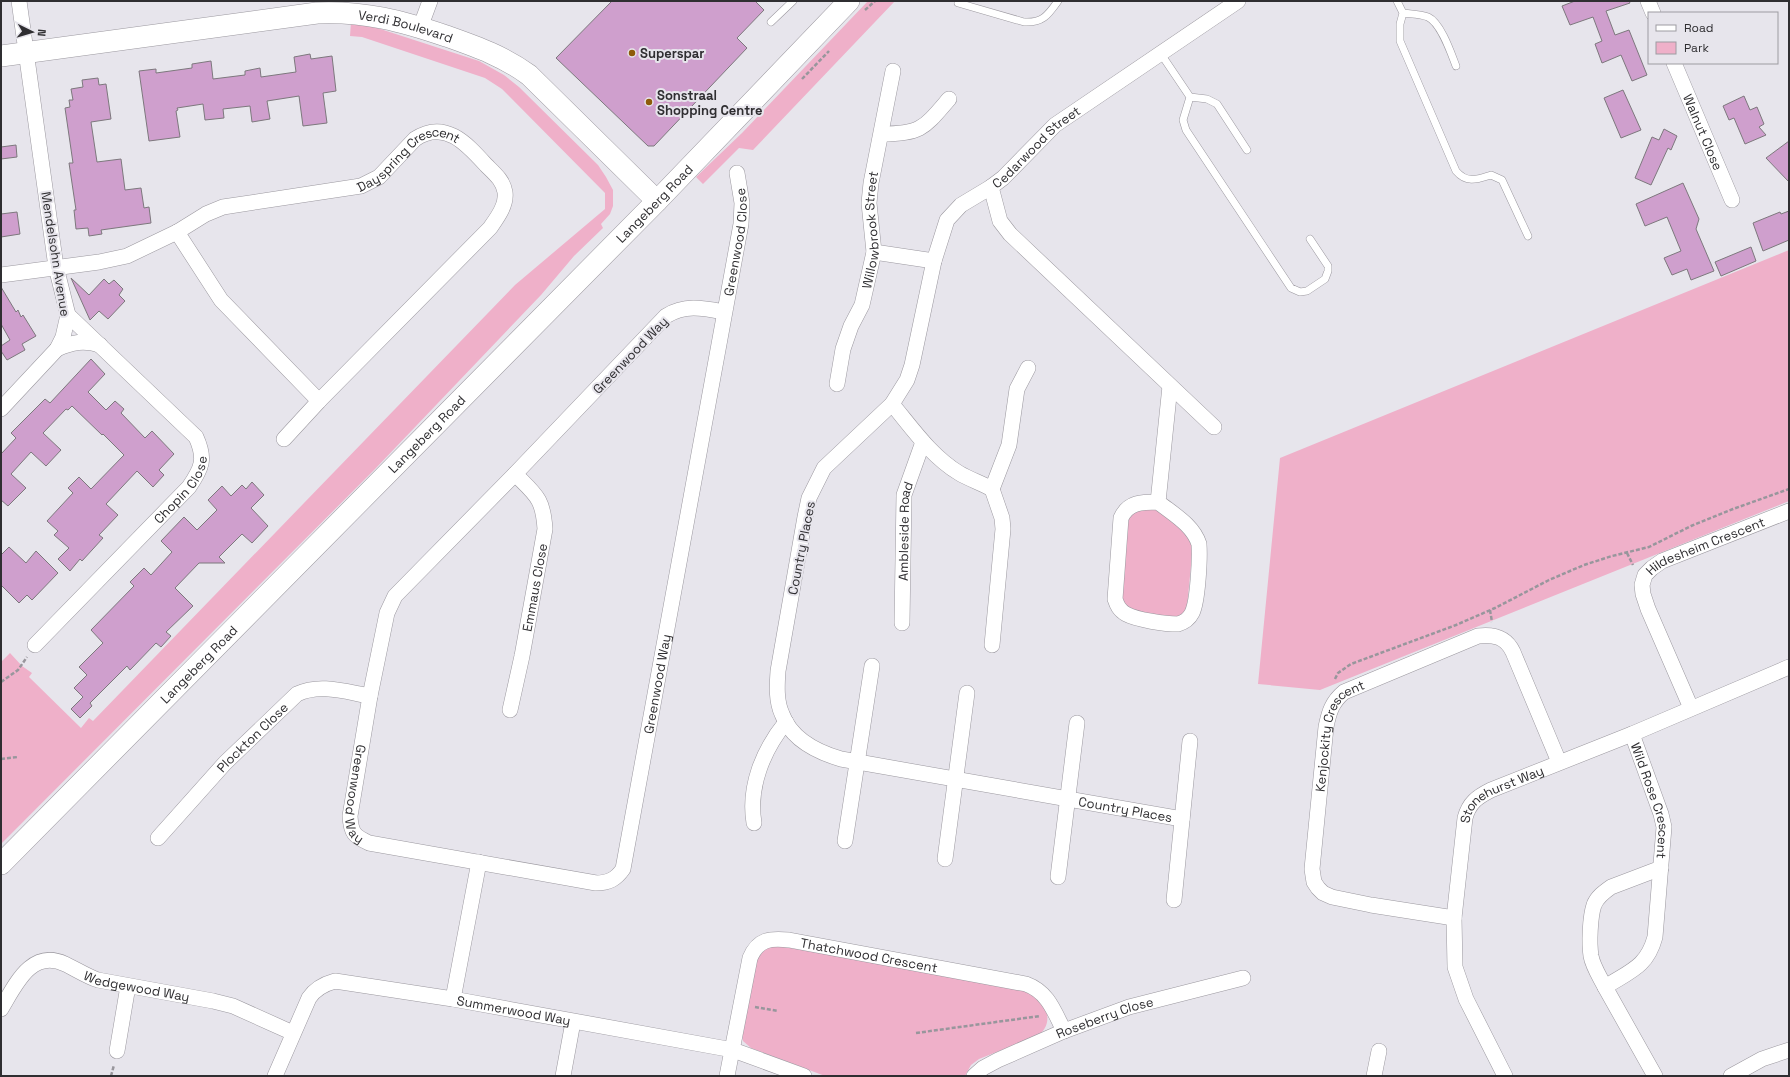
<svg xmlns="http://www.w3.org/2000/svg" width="1790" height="1077" font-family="'Space Grotesk',sans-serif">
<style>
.green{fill:#efb0c9}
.building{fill:#cf9fcd;stroke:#7d787d}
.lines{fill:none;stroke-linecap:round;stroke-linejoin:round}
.lane-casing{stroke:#9b989f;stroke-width:8}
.street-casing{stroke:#9b989f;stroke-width:16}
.secondary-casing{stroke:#9b989f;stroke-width:22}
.path{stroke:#98969c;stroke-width:2.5;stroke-dasharray:4 2;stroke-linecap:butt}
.lane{stroke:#fff;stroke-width:7}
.street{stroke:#fff;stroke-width:15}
.secondary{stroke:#fff;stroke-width:21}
.poi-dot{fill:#8e5b0a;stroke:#e7e5ec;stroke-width:1.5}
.labels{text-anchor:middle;stroke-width:4;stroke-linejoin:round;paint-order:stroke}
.street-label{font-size:13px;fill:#2f2e31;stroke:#e7e5ec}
.poi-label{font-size:13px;font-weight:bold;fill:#2f2e31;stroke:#e7e5ec;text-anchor:start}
</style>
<rect width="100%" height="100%" fill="#e7e5ec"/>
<path class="green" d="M868,1H895L753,150L739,148L703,184L696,177L742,133Z
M351,22L368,25L479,61L504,75L519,87L598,165L606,177L613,190V206L610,214L601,224L603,228L574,256L541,295L375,469L1,844V662L10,653L22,666L32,673L29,677L81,728L89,718L93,721L515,285L605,209V193L502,89L485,78L362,37L350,36Z
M1789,250V501L1320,690L1258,684L1280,458Z
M1155,508L1161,511L1190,536L1193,545L1187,607L1182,616L1171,618L1130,610L1126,608L1120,597L1127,518L1133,510Z
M774,945L1025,990C1028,992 1033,994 1036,996C1050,1007 1052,1027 1037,1036L979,1059L971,1065L965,1076H825L751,1048L743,1041L742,1036L757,954Z"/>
<path class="building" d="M612,1H755L764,10L737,38L747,48L654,146H648L556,58Z
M1575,1H1629L1630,3L1606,11L1615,35L1629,30L1647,75L1632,81L1621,55L1602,63L1595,44L1602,41L1593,17L1570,25L1562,6Z
M310,54L311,59L332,56L336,91L323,93L327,123L303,126L299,96L267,101L270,119L252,122L250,106L223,109L224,118L205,120L203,104L177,108L178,110L176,111L180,137L149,141L139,71L156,69V73L192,68V64L211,61L213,79L245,75V71L260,68L261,77L296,72L294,57Z
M98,78L99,85L106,84L111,119L91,122L97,162L121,159L125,190L141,188L144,208L149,207L151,223L101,230L102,234L89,236L88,228L76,229L74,210H76L69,163H73L65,108L70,107L69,100H73L71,89L83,87L82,80Z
M1623,90L1641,130L1621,138L1604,98Z
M1744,96L1750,110L1757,107L1764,124L1759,127L1766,135L1745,144L1734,118L1729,120L1723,106Z
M1664,129L1677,136L1671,150L1668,148L1651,185L1635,178L1652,137L1659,140Z
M1789,141V182L1766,158Z
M16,145L17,157L1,159V147Z
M1683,183L1699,219L1696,229L1714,271L1691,280L1687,269L1672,275L1664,258L1681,251L1667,217L1645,226L1636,204Z
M1789,211V240L1763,251L1753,223L1780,212L1781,214Z
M17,212L20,234L1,237V214Z
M1751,247L1756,261L1721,276L1715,262Z
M71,278L89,295L104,279L109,284L114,280L123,289L119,295L125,301L108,319L99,311L90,320Z
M1,287L16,312L18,310L21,317L23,315L36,336L22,344L25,350L7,360L1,351V346L10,340L1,324Z
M91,359L105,374L88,392L106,410L115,401L124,409L121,413L145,438L152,431L174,454L159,470L164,475L153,487L137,471L106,504L118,515L99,535L103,538L82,561L80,559L70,571L58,559L69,548L54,535L58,531L47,521L73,493L68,488L79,477L91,489L124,455L103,434L102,435L72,406L68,410L66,409L43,433L61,450L46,466L31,452L11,474L26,488L8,506L1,500V454L16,438L11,433L45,399L50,403Z
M252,482L264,495L251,508L268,526L252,543L242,534L219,557L225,563H199L175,588L193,606L166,632L171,636L161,647L156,643L130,670L127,666L90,703L92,706L80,718L71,709L83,697L74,688L87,675L79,667L103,643L91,630L134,586L130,582L144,568L151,575L172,552L161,541L184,517L197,530L217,510L208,500L222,486L231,496L242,485L246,489Z
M9,547L26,563L36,551L58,573L32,600L27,595L19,603L1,585V555Z"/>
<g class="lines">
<g class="lane-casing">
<path id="lane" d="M1397,1L1403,13L1400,24V41L1456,171C1467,184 1478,179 1491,175L1502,180L1528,236
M958,3L1024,22C1043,23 1048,15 1058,1
M1403,13C1411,14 1421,14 1428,17C1441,23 1451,53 1456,66
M771,22L793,1
M1161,54L1190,97L1183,120L1186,130L1291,288L1300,292L1307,291L1325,279L1328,271V266L1310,239
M1190,97L1207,99L1217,104L1247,150"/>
</g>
<g class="street-casing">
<g id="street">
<path d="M1648,1L1653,13"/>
<path d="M420,28L430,1"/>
<path id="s1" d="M1674,63L1732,200"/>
<path d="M882,134C921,134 924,128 949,99"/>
<path id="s2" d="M991,187L961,205L947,220L934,261L912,365L907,380L892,404L824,468L809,498L805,517L778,671C777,685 776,701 782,714C791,739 817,752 841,759L1182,819"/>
<path d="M177,232L221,300L319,401"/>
<path d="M874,252L934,261"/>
<path id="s3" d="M1,275L99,262L127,256L177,232L206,214L223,207L361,186L379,177L415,139C445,119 467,144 486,165C494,173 503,180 505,192C507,205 497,218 490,228L319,401L284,439"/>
<path id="s4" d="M724,312C703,308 685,304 666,316L515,474L395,596L387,613L370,696L350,816C351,833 354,836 369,843L596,883C609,883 616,879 623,869L741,224L742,203L737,173"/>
<path d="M57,349C72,342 84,340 100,345"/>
<path id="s5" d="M837,384L843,349L851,326L862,305L874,252L869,203L871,183L893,71"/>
<path d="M892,404C912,428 931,456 959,473C969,479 981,483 992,489L1002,518L1003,529L992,645"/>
<path d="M1,409L57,349L63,337L68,315L56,267L19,1"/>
<path id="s6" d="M1214,427L1010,234L1000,221L991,187L1003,178L1055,125L1238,1"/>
<path d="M992,489L1009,445L1017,389L1028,368"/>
<path d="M1158,502C1173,514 1193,525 1199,544C1200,558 1198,601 1192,613C1189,619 1185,622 1178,624C1165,624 1137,620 1126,614C1119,610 1117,605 1115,599L1121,518C1128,502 1142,502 1158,502L1170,386"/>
<path id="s7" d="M902,623L904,495L923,442"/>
<path id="s8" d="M35,645L189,487C202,468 206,459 196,437L68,315"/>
<path id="s9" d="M1691,708L1648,609L1643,594L1642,585L1645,575L1652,568L1662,561L1789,511"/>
<path id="s10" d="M510,710L522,656L545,529C543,498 536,495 515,474"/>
<path id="s11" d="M1632,734L1661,814L1664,827L1655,937C1647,967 1630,971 1605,987L1655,1076"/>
<path d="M754,823C748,787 763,750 786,722"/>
<path id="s12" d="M158,838L225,763L297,694C320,683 346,692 370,696"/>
<path d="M845,841L872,666"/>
<path d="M945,859L967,693"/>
<path d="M1058,877L1077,723"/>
<path d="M1174,900L1190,741"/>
<path id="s13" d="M1454,918L1371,905L1332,897L1323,893L1318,888L1314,882L1312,869L1326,727C1329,712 1332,702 1344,692L1478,636C1494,634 1506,637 1513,652L1559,762"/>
<path d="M1605,987C1600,977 1593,967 1591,956C1589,943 1590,917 1594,905C1597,897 1604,892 1611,887L1661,868"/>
<path d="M453,999L479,862"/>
<path id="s14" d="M1,1009C15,986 31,948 65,964C76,969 86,976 98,980L213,1001L233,1006L293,1033"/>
<path d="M117,1051L128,986"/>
<path id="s15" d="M275,1076L309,998C315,989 324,984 335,981L453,999L733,1050L804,1076"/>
<path d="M563,1076L573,1022"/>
<path id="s16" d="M727,1076L750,958C758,939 770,938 789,940L1026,984C1048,992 1054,1011 1064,1031"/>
<path id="s17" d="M974,1076L983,1068L998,1060L1064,1031L1129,1007L1243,978"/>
<path d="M1374,1076L1379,1051"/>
<path id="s18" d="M1505,1076L1466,999L1455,967L1454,918L1465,818C1469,803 1477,797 1491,790L1632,734L1789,667"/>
<path d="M1731,1076L1762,1059L1789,1050"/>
</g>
</g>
<g class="secondary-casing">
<g id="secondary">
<path id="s19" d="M1,56L317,13C365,11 402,21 446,36C477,47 503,56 529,75L657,201"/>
<path id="s20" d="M1,864L657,201L849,1"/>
</g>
</g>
<path class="path" d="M865,10L875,1
M802,79L829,51
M1627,553L1633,565
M1490,610L1492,622
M1335,679L1338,673L1351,664L1456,625L1495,608L1549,580L1584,565L1612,556L1649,547L1691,526L1733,509L1789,489
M1,682L18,670L27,657
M1,759L18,757
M755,1007L778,1011
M916,1033L1040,1016
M111,1076L114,1065"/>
<use href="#lane" class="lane"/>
<use href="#street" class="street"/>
<use href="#secondary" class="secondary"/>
</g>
<g class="poi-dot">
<circle cx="632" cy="53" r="4"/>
<circle cx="649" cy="102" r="4"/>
</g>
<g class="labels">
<g class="street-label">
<text dy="5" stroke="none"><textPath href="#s19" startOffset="409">Verdi Boulevard</textPath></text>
<text dy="5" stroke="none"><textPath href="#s1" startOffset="75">Walnut Close</textPath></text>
<text dy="5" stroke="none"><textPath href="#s6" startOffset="393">Cedarwood Street</textPath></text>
<text dy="5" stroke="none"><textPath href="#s3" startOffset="433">Dayspring Crescent</textPath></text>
<text dy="5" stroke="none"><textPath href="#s20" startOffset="929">Langeberg Road</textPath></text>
<text dy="5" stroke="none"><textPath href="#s5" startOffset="160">Willowbrook Street</textPath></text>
<text dy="5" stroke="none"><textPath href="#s4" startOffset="1610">Greenwood Close</textPath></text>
<text transform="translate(56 254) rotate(81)" y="5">Mendelsohn Avenue</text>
<text transform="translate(630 355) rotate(-46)" y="5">Greenwood Way</text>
<text dy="5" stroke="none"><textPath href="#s20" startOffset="605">Langeberg Road</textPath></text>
<text dy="5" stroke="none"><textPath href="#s8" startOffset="214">Chopin Close</textPath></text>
<text dy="5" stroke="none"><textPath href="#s7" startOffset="92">Ambleside Road</textPath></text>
<text transform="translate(801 548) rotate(-79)" y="5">Country Places</text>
<text dy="5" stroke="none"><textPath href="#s9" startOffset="211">Hildesheim Crescent</textPath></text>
<text dy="5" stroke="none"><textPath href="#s10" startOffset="125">Emmaus Close</textPath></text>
<text dy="5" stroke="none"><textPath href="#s20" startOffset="281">Langeberg Road</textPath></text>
<text dy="5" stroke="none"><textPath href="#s4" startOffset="1161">Greenwood Way</textPath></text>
<text dy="5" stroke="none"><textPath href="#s12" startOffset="138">Plockton Close</textPath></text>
<text dy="5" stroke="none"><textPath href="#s13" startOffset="302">Kenjockity Crescent</textPath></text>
<text dy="5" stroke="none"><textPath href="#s4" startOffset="653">Greenwood Way</textPath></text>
<text dy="5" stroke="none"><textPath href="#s18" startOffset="315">Stonehurst Way</textPath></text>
<text dy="5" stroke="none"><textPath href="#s11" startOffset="70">Wild Rose Crescent</textPath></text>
<text dy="5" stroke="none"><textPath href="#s2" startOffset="961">Country Places</textPath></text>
<text dy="5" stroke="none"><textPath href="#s16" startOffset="249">Thatchwood Crescent</textPath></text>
<text dy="5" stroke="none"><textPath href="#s14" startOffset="164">Wedgewood Way</textPath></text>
<text dy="5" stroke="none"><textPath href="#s15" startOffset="298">Summerwood Way</textPath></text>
<text dy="5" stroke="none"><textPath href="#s17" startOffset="144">Roseberry Close</textPath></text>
</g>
<g class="poi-label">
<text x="640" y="58">Superspar</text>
<text x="657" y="100">Sonstraal<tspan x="657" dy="15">Shopping Centre</tspan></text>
</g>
</g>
<rect width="1790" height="1077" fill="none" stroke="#2f2e31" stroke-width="4"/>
<rect x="1648" y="12" width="130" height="52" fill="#e7e5ec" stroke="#9d9ca1"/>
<rect x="1656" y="25" width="20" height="6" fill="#ffffff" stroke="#9d9ca1"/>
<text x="1684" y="32" font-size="12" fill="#2f2e31">Road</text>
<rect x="1656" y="42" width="20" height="12" fill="#efb0c9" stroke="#9d9ca1"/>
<text x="1684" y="52" font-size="12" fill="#2f2e31">Park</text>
<g transform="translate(32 32) rotate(95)" stroke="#e7e5ec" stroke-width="3" paint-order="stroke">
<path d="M0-3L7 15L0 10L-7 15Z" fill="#2f2e31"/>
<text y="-6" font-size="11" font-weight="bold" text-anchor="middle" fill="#2f2e31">N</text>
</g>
</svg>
